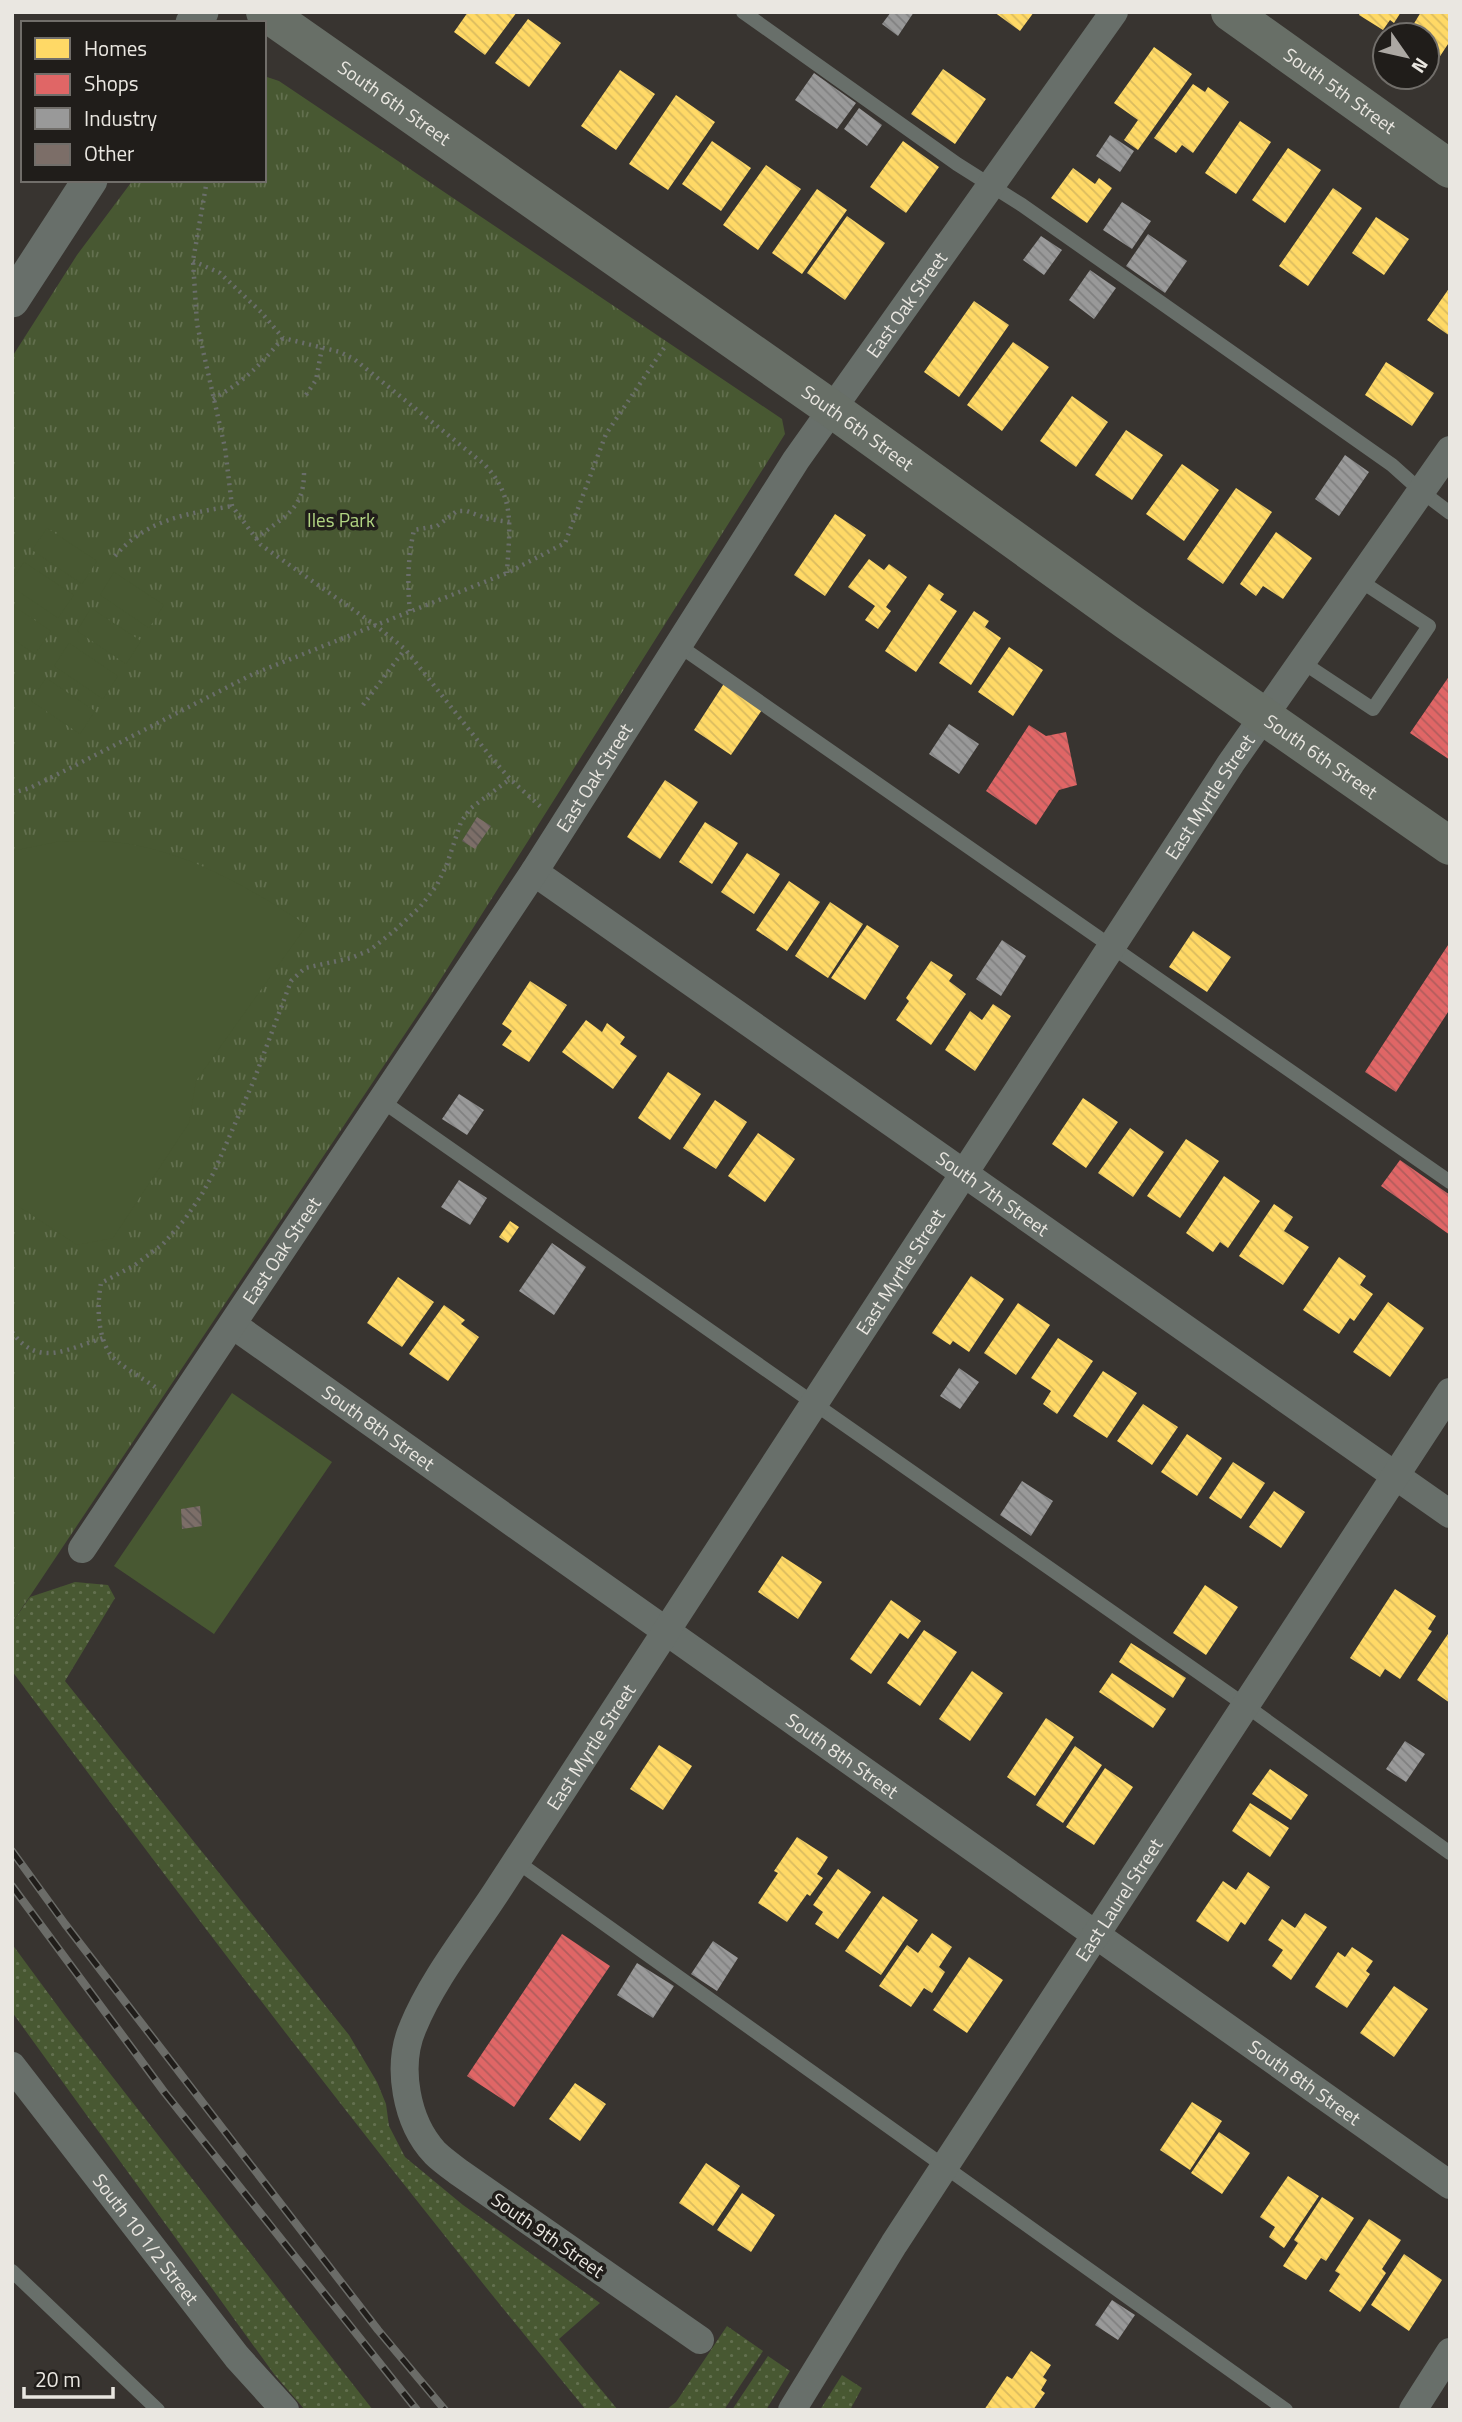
<svg xmlns="http://www.w3.org/2000/svg" width="1462" height="2422" font-family="'Titillium Web',sans-serif">
<style>
.grass{fill:url(#grass-dots)}
.park{fill:url(#park-tufts)}
.pitch{fill:#485832}
.homes{fill:url(#homes-back-hatch)}
.shops{fill:url(#shops-back-hatch)}
.industry{fill:url(#industry-back-hatch)}
.building{fill:url(#building-back-hatch)}
.lines{fill:none;stroke-linecap:round;stroke-linejoin:round}
.path{stroke:#6a6e6a;stroke-width:4.5;stroke-dasharray:2 5;stroke-linecap:butt}
.service{stroke:#686f6a;stroke-width:14}
.minor{stroke:#686f6a;stroke-width:28}
.tertiary{stroke:#686f6a;stroke-width:35}
.primary{stroke:#686f67;stroke-width:38}
.rail-casing{stroke:#6b6c68;stroke-width:8}
.rail{stroke:#201d1a;stroke-width:5;stroke-dasharray:16;stroke-linecap:butt}
.labels{text-anchor:middle;stroke-width:7;stroke-linejoin:round;paint-order:stroke}
.street-label{font-size:19px;fill:#eae7e1;stroke:#201d1a}
.park-label{font-size:19px;fill:#b2d583;stroke:#201d1a}
</style>
<defs>
<pattern id="grass-dots" width="8" height="8" patternUnits="userSpaceOnUse" patternTransform="scale(1.75)"><rect width="8" height="8" fill="#485832"/><path d="M2 2h.1M6 6h.1" fill="none" stroke="#63704f" stroke-width="1.8" stroke-linecap="round"/></pattern>
<pattern id="park-tufts" width="24" height="20" patternUnits="userSpaceOnUse" patternTransform="scale(1.75)"><rect width="24" height="20" fill="#485832"/><path d="M3 7l-1-3M5 7V3M7 7l1-3M15 17l-1-3M17 17v-4M19 17l1-3" fill="none" stroke="#63704f"/></pattern>
<pattern id="homes-back-hatch" width="6" height="6" patternUnits="userSpaceOnUse" patternTransform="scale(1.75)"><rect width="6" height="6" fill="#ffd966"/><path d="M-1 5l2 2M0 0l6 6M5-1l2 2" fill="none" stroke="#dabb5f"/></pattern>
<pattern id="shops-back-hatch" width="6" height="6" patternUnits="userSpaceOnUse" patternTransform="scale(1.75)"><rect width="6" height="6" fill="#e06666"/><path d="M-1 5l2 2M0 0l6 6M5-1l2 2" fill="none" stroke="#b25c5c"/></pattern>
<pattern id="industry-back-hatch" width="6" height="6" patternUnits="userSpaceOnUse" patternTransform="scale(1.75)"><rect width="6" height="6" fill="#999"/><path d="M-1 5l2 2M0 0l6 6M5-1l2 2" fill="none" stroke="#808080"/></pattern>
<pattern id="building-back-hatch" width="6" height="6" patternUnits="userSpaceOnUse" patternTransform="scale(1.75)"><rect width="6" height="6" fill="#7c6e68"/><path d="M-1 5l2 2M0 0l6 6M5-1l2 2" fill="none" stroke="#615a56"/></pattern>
</defs>
<rect width="100%" height="100%" fill="#383430"/>
<path class="grass" d="M75,1582L108,1585L115,1598L65,1681L349,2035L377,2082L386,2104L389,2126L405,2157L463,2205L600,2303L559,2339L618,2410H586C387,2169 198,1921 12,1671V1623L30,1597Z
M12,1944L65,2016L373,2410H305L274,2374L12,2012Z
M727,2326L763,2351L724,2410H666L676,2402Z
M768,2356L790,2371L766,2410H732Z
M842,2375L862,2388L850,2410H820Z"/>
<path class="park" d="M264,76L279,81L782,419L785,434L427,1001L12,1623V357L77,255L133,180H264Z"/>
<path class="pitch" d="M47,528L97,561L82,584L32,550Z
M24,562L74,595L58,618L12,587V580Z
M114,572L164,605L149,628L100,595Z
M12,605L51,631L35,654L12,639Z
M91,608L141,641L126,664L77,631Z
M69,643L118,676L103,699L54,666Z
M46,678L95,711L80,734L31,701Z
M61,841C81,842 101,840 121,843C190,852 249,888 307,925L196,1081L189,1123L113,1238L77,1245L12,1202V851Z
M232,1393L332,1462L214,1634L114,1566Z"/>
<path class="homes" d="M468,12H517L485,55L454,32Z
M994,12H1034L1020,31Z
M1360,12H1401L1394,23L1390,20L1383,30L1359,15Z
M1421,12H1450V41L1433,67L1427,63V35H1407Z
M528,19L561,43L529,87L495,63Z
M1154,47L1192,74L1138,150L1124,140L1138,120L1114,103Z
M943,69L986,99L955,144L911,114Z
M620,70L655,94L616,150L581,126Z
M1193,84L1205,92L1208,87L1229,102L1193,153L1182,145L1176,153L1154,138Z
M676,95L715,122L668,190L629,164Z
M1240,121L1271,142L1236,194L1205,173Z
M712,141L751,168L721,211L682,184Z
M903,141L939,167L906,213L870,187Z
M1288,148L1321,170L1285,223L1252,200Z
M766,165L801,189L758,250L723,225Z
M1073,168L1095,184L1099,178L1112,188L1087,223L1051,198Z
M1333,188L1362,208L1308,286L1279,266Z
M817,189L847,210L802,274L772,253Z
M847,216L885,243L845,300L807,273Z
M1376,217L1409,239L1384,275L1352,253Z
M1450,287V336L1427,320Z
M974,301L1009,325L959,397L924,372Z
M1013,342L1049,367L1002,431L967,405Z
M1386,362L1434,393L1412,426L1365,395Z
M1072,396L1108,422L1076,467L1040,441Z
M1126,430L1163,455L1132,500L1095,475Z
M1182,464L1219,490L1184,541L1146,514Z
M1236,488L1272,512L1223,584L1187,559Z
M835,514L866,535L825,596L794,575Z
M1276,532L1312,558L1283,599L1263,586L1256,596L1240,584Z
M869,559L884,570L889,564L907,577L886,607L891,611L878,629L865,620L875,606L848,587Z
M929,584L944,594L940,600L957,611L916,672L885,651Z
M974,611L989,621L985,627L1001,638L971,685L939,663Z
M1009,647L1043,670L1013,716L978,692Z
M725,682L764,707L731,755L694,730Z
M665,780L698,802L660,859L627,837Z
M705,822L738,843L712,884L679,862Z
M747,853L780,874L754,914L721,892Z
M789,881L820,902L787,951L756,930Z
M830,902L863,924L828,978L795,956Z
M867,925L899,946L865,1000L831,978Z
M1193,931L1231,957L1207,992L1169,967Z
M931,961L953,975L949,981L966,994L931,1045L896,1020L909,1001L906,998Z
M530,981L567,1005L529,1062L502,1045L512,1031L502,1024Z
M993,1004L1011,1016L975,1071L945,1050L970,1011L982,1020Z
M586,1020L602,1032L607,1023L625,1037L620,1044L637,1056L613,1089L562,1052Z
M668,1072L701,1094L670,1140L638,1118Z
M1083,1098L1118,1122L1086,1168L1052,1144Z
M715,1100L747,1122L716,1169L683,1148Z
M1130,1128L1164,1152L1133,1197L1098,1173Z
M758,1133L795,1159L765,1202L728,1176Z
M1186,1139L1219,1161L1180,1218L1147,1196Z
M1224,1176L1260,1201L1228,1248L1220,1242L1213,1252L1186,1233Z
M1274,1204L1293,1217L1284,1231L1309,1247L1283,1285L1239,1256Z
M510,1221L519,1227L508,1243L499,1237Z
M1339,1257L1366,1276L1360,1285L1373,1294L1354,1321L1350,1318L1339,1334L1303,1310Z
M971,1276L1004,1299L969,1352L953,1341L950,1345L932,1333Z
M398,1277L434,1302L402,1347L367,1323Z
M1388,1302L1424,1328L1390,1377L1353,1352Z
M1018,1303L1050,1325L1016,1375L984,1353Z
M444,1305L465,1320L461,1324L479,1337L448,1381L409,1354Z
M1058,1338L1093,1361L1057,1414L1043,1404L1051,1391L1031,1378Z
M1103,1371L1137,1393L1107,1438L1073,1416Z
M1143,1404L1178,1427L1152,1465L1117,1441Z
M1187,1434L1222,1458L1197,1496L1161,1472Z
M1233,1462L1265,1483L1241,1519L1209,1498Z
M1274,1491L1305,1512L1281,1548L1249,1527Z
M782,1556L822,1582L798,1619L758,1592Z
M1205,1585L1238,1607L1206,1655L1173,1633Z
M1395,1589L1436,1616L1428,1629L1432,1631L1400,1679L1385,1669L1380,1677L1350,1658Z
M891,1600L921,1621L908,1639L900,1633L871,1674L850,1659Z
M924,1630L957,1652L920,1706L887,1683Z
M1450,1631V1703L1417,1680Z
M1131,1643L1186,1678L1173,1698L1119,1662Z
M972,1671L1003,1693L970,1741L939,1719Z
M1112,1673L1166,1709L1153,1728L1099,1692Z
M1046,1718L1074,1737L1035,1796L1007,1777Z
M659,1745L692,1766L663,1810L630,1789Z
M1075,1746L1102,1765L1063,1823L1036,1805Z
M1105,1768L1133,1787L1094,1845L1066,1827Z
M1270,1769L1308,1795L1291,1820L1252,1794Z
M1250,1803L1289,1828L1270,1857L1232,1831Z
M797,1837L828,1857L817,1874L823,1878L810,1896L807,1894L787,1922L758,1903L778,1873L774,1871Z
M838,1869L871,1892L838,1939L815,1924L823,1912L813,1905Z
M1248,1872L1270,1887L1245,1925L1241,1922L1228,1942L1196,1921L1223,1881L1236,1890Z
M883,1896L918,1920L881,1975L845,1951Z
M1305,1913L1327,1927L1291,1980L1272,1966L1283,1950L1268,1940L1282,1919L1295,1928Z
M932,1933L952,1947L939,1967L945,1972L932,1993L924,1988L911,2007L879,1986L907,1945L918,1953Z
M1352,1947L1373,1961L1366,1971L1370,1974L1347,2008L1315,1987L1338,1952L1345,1957Z
M969,1957L1003,1980L967,2033L933,2010Z
M1394,1986L1428,2009L1394,2057L1360,2033Z
M575,2083L606,2104L580,2141L549,2119Z
M1192,2102L1222,2121L1190,2170L1160,2150Z
M1219,2132L1250,2153L1222,2194L1191,2173Z
M706,2163L740,2186L713,2226L679,2203Z
M1288,2176L1319,2196L1284,2248L1269,2237L1275,2227L1260,2217Z
M742,2193L775,2215L751,2252L717,2230Z
M1322,2197L1354,2218L1326,2261L1321,2258L1306,2280L1283,2266L1298,2243L1294,2240Z
M1369,2219L1401,2240L1382,2269L1386,2273L1360,2312L1329,2291L1340,2274L1335,2271Z
M1404,2254L1442,2280L1409,2331L1371,2305Z
M1031,2351L1051,2365L1043,2377L1047,2380L1041,2390L1045,2393L1033,2410H984L1007,2376L1012,2379Z"/>
<path class="shops" d="M1450,675V760L1410,733Z
M1029,725L1046,736L1066,732L1077,785L1059,790L1036,825L986,791Z
M1450,942V1009L1396,1092L1365,1072Z
M1400,1160L1450,1195V1235L1381,1186Z
M562,1934L610,1966L514,2107L467,2076Z"/>
<path class="industry" d="M891,12H914L898,36L882,24Z
M814,73L856,103L837,129L795,100Z
M859,108L882,125L867,146L844,129Z
M1110,135L1134,151L1120,172L1096,156Z
M1122,202L1151,221L1132,249L1103,230Z
M1148,234L1187,261L1165,293L1126,266Z
M1041,236L1062,250L1044,275L1023,260Z
M1090,270L1116,288L1094,319L1069,300Z
M1345,455L1369,472L1339,516L1315,499Z
M949,724L979,744L959,774L929,754Z
M1002,940L1026,956L1001,996L976,979Z
M459,1094L484,1110L467,1135L442,1119Z
M459,1180L487,1198L470,1225L441,1207Z
M552,1243L586,1267L554,1315L519,1291Z
M959,1368L979,1382L960,1409L940,1396Z
M1022,1481L1053,1501L1031,1536L1000,1515Z
M1405,1741L1425,1754L1406,1782L1386,1769Z
M713,1941L738,1958L717,1991L691,1974Z
M637,1963L674,1986L653,2018L617,1995Z
M1112,2300L1135,2315L1118,2340L1095,2325Z"/>
<path class="building" d="M477,817L491,826L475,849L462,841Z
M200,1506L202,1526L182,1529L181,1509Z"/>
<g class="lines">
<path class="path" d="M207,180L193,261L197,324L225,448L232,506L261,545L375,625L405,649L490,756L510,779L543,809
M193,261L220,273L261,312L283,338L340,352L354,359L484,464C517,498 509,530 507,573
M306,395L316,380L322,348
M213,399C246,380 259,366 283,338
M256,539C283,516 304,511 304,473
M115,556C147,519 186,514 232,506
M410,611C407,583 408,557 414,530L437,526L457,511H467L488,519L510,522
M363,705L405,649
M12,793L30,788L78,764L253,674L507,573L565,543L606,434L664,348
M12,1332C39,1369 68,1348 104,1338
M155,1387C144,1379 117,1364 110,1354C97,1334 97,1305 101,1283L135,1265L163,1244L185,1219L202,1194L214,1172L254,1080L291,981L305,968L351,958L370,950L394,931L420,907L437,885L447,864L461,822L471,808L510,779"/>
<path class="service" d="M743,12L957,164L1022,205L1392,465L1421,491L1450,513
M678,645L1450,1182
M1302,662L1373,709L1429,626L1359,580
M382,1101L1245,1705L1450,1853
M516,1861L1286,2410
M12,2271L158,2410"/>
<g class="minor">
<path id="s1" d="M534,872L1450,1514"/>
<path id="s2" d="M233,1325L1450,2185"/>
<path id="s3" d="M82,1549L534,872L796,460L1114,12"/>
<path id="s4" d="M12,2066L237,2357L285,2410"/>
<path id="s5" d="M700,2340L460,2173C452,2167 442,2160 435,2153C406,2122 396,2066 413,2027C432,1980 469,1934 497,1891L1231,763L1450,450"/>
<path id="s6" d="M792,2410L894,2244L1450,1392"/>
<path d="M1413,2410L1450,2352"/>
</g>
<path class="tertiary" d="M193,23L201,12
M12,300L90,180"/>
<g class="primary">
<path id="s7" d="M265,12L832,409L1127,621L1450,846"/>
<path id="s8" d="M1230,12L1450,169"/>
</g>
<g class="rail-casing">
<path id="rail" d="M12,1851L65,1924L378,2330L445,2410
M12,1886L165,2093L417,2410"/>
</g>
<use href="#rail" class="rail"/>
</g>
<g class="labels">
<g class="street-label">
<text dy="7" stroke="none"><textPath href="#s8" startOffset="135">South 5th Street</textPath></text>
<text dy="7" stroke="none"><textPath href="#s7" startOffset="158">South 6th Street</textPath></text>
<text dy="7" stroke="none"><textPath href="#s3" startOffset="1493">East Oak Street</textPath></text>
<text dy="7" stroke="none"><textPath href="#s7" startOffset="724">South 6th Street</textPath></text>
<text dy="7" stroke="none"><textPath href="#s7" startOffset="1292">South 6th Street</textPath></text>
<text dy="7" stroke="none"><textPath href="#s3" startOffset="926">East Oak Street</textPath></text>
<text dy="7" stroke="none"><textPath href="#s5" startOffset="1925">East Myrtle Street</textPath></text>
<text dy="7" stroke="none"><textPath href="#s1" startOffset="560">South 7th Street</textPath></text>
<text dy="7" stroke="none"><textPath href="#s3" startOffset="359">East Oak Street</textPath></text>
<text dy="7" stroke="none"><textPath href="#s5" startOffset="1358">East Myrtle Street</textPath></text>
<text dy="7" stroke="none"><textPath href="#s2" startOffset="178">South 8th Street</textPath></text>
<text dy="7" stroke="none"><textPath href="#s5" startOffset="791">East Myrtle Street</textPath></text>
<text dy="7" stroke="none"><textPath href="#s2" startOffset="746">South 8th Street</textPath></text>
<text dy="7" stroke="none"><textPath href="#s6" startOffset="606">East Laurel Street</textPath></text>
<text dy="7" stroke="none"><textPath href="#s2" startOffset="1312">South 8th Street</textPath></text>
<text transform="translate(548 2235) rotate(35)" y="7">South 9th Street</text>
<text dy="7" stroke="none"><textPath href="#s4" startOffset="219">South 10 1/2 Street</textPath></text>
</g>
<g class="park-label">
<text x="341" y="527">Iles Park</text>
</g>
</g>
<rect width="1462" height="2422" fill="none" stroke="#eae7e1" stroke-width="28"/>
<rect x="21" y="21" width="245" height="161" fill="#201d1a" stroke="#716e6a" stroke-width="2"/>
<rect x="35" y="38" width="35" height="21" fill="#ffd966" stroke="#716e6a" stroke-width="2"/>
<text x="84" y="56" font-size="21" fill="#eae7e1">Homes</text>
<rect x="35" y="74" width="35" height="21" fill="#e06666" stroke="#716e6a" stroke-width="2"/>
<text x="84" y="91" font-size="21" fill="#eae7e1">Shops</text>
<rect x="35" y="108" width="35" height="21" fill="#999999" stroke="#716e6a" stroke-width="2"/>
<text x="84" y="126" font-size="21" fill="#eae7e1">Industry</text>
<rect x="35" y="144" width="35" height="21" fill="#7c6e68" stroke="#716e6a" stroke-width="2"/>
<text x="84" y="161" font-size="21" fill="#eae7e1">Other</text>
<g transform="translate(1406 56) rotate(124)"><circle r="33" fill="#201d1a" stroke="#716e6a" stroke-width="2"/>
<path d="M0-5L12 26L0 18L-12 26Z" fill="#aca8a3"/>
<text y="-10" font-size="19" font-weight="bold" text-anchor="middle" fill="#eae7e1">N</text>
</g>
<path d="M24 2387v10h89v-10" fill="none" stroke="#eae7e1" stroke-width="3.5"/>
<text x="35" y="2387" font-size="21" fill="#eae7e1" stroke="#201d1a" stroke-width="5" paint-order="stroke">20 m</text>
</svg>
